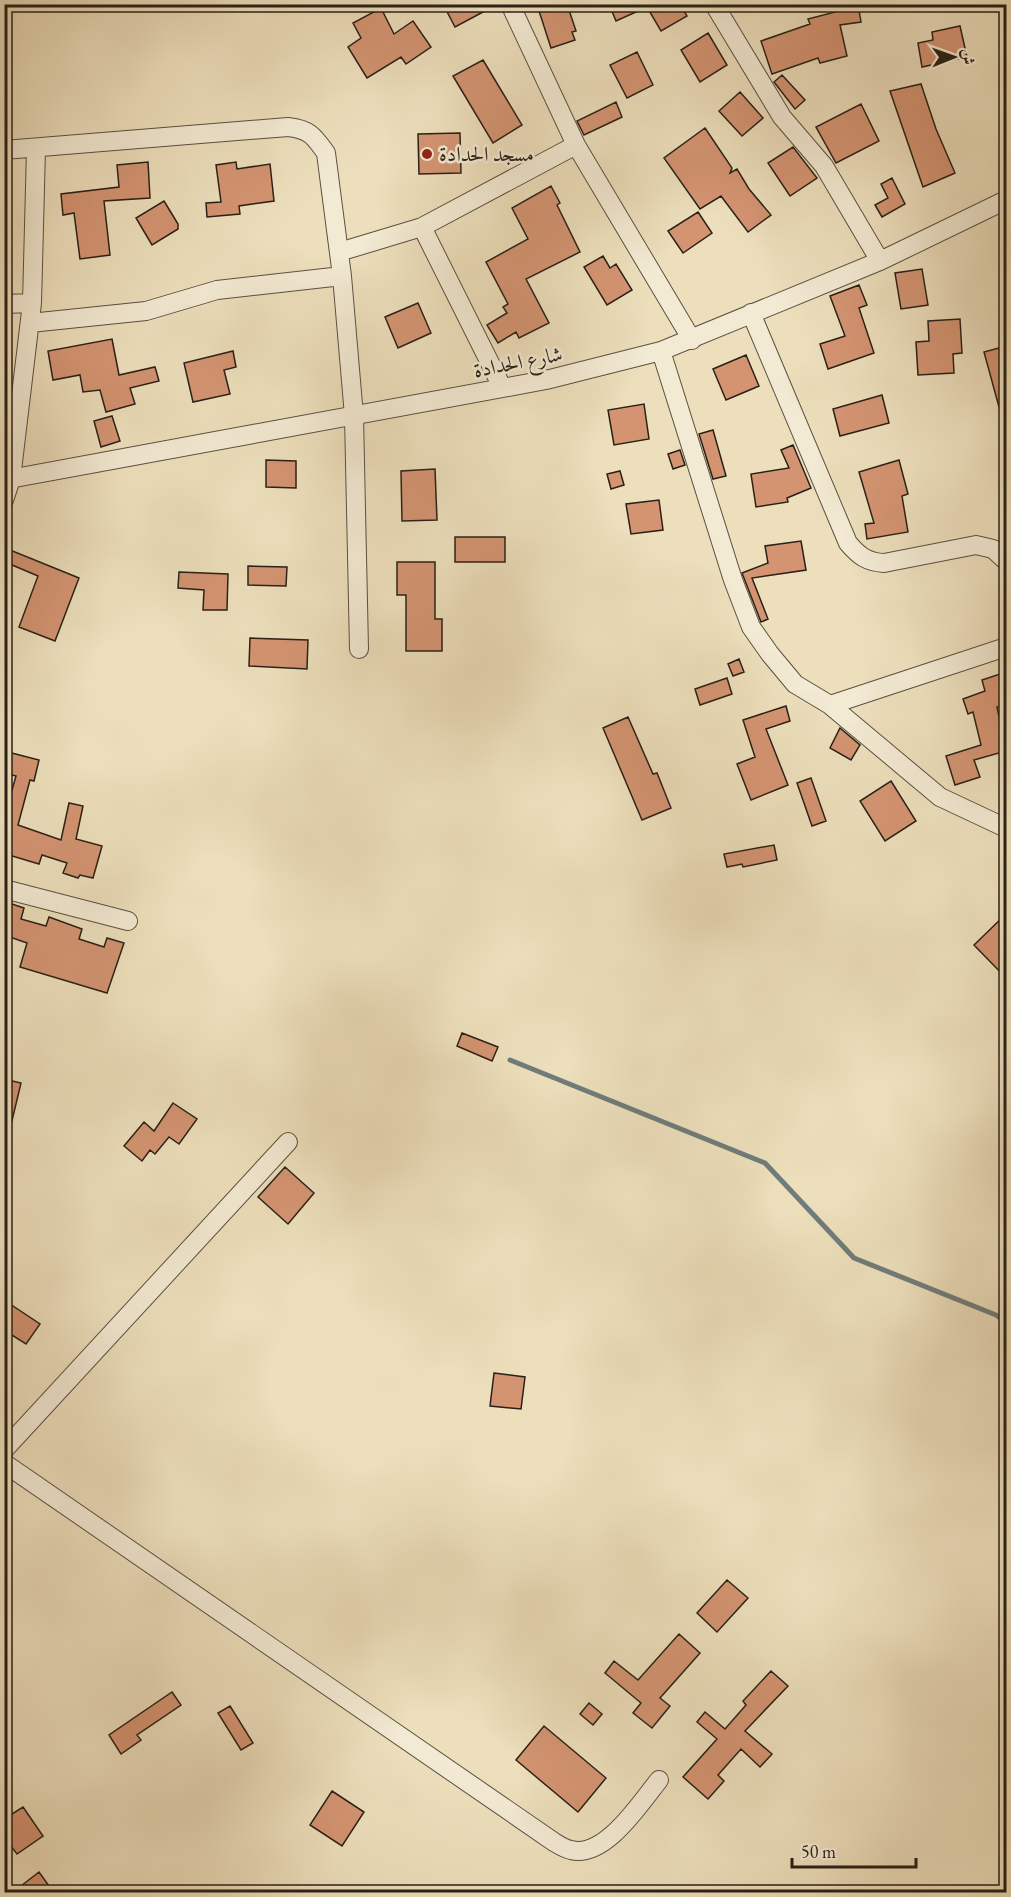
<svg xmlns="http://www.w3.org/2000/svg" width="1011" height="1897" font-family="'EB Garamond',Amiri,serif">
<style>
.lines{fill:none;stroke-linecap:round;stroke-linejoin:round}
.stream{stroke:#707c7b;stroke-width:5}
.building{fill:#d49472;stroke:#292017;stroke-width:1.5}
.minor-casing{stroke:#5a5040;stroke-width:20}
.minor{stroke:#f3ead3;stroke-width:18}
.poi-dot{fill:#8f2418;stroke:#f3ead3;stroke-width:2}
.labels{text-anchor:middle;stroke-width:5;stroke-linejoin:round;paint-order:stroke}
.poi-label{font-size:21px;fill:#292017;stroke:#f3ead3;text-anchor:start}
.street-label{font-size:21px;fill:#292017;stroke:#f3ead3}
</style>
<rect width="100%" height="100%" fill="#eddfbc"/>
<filter id="stains"><feTurbulence type="fractalNoise" baseFrequency=".00333" numOctaves="4"/><feColorMatrix values="0 0 0 0 .2 0 0 0 0 .09 0 0 0 0 .02 0 0 0 .5 -.17"/></filter>
<radialGradient id="worn" r=".72"><stop offset=".6" stop-color="#630" stop-opacity="0"/><stop offset="1" stop-color="#630" stop-opacity=".3"/></radialGradient>
<g class="lines">
<path class="stream" d="M510,1060L765,1163L854,1258L996,1315L1006,1322"/>
</g>
<path class="building" d="M443,4H498L455,27Z
M556,4H567L576,31L572,32L575,40L551,48L539,11Z
M609,4H680L687,16L661,31L647,7L616,21Z
M838,4H858L861,22L840,25L847,56L820,63L818,58L772,74L761,41L810,24L808,19L839,11Z
M381,8L394,34L413,21L431,47L406,64L401,57L367,78L348,47L361,38L353,23Z
M960,26L967,57L922,67L918,43L933,40L932,32Z
M708,33L727,65L700,82L681,50Z
M637,52L653,85L627,98L610,65Z
M483,60L522,125L493,143L453,76Z
M782,75L805,100L795,109L774,82Z
M921,84L936,129L955,173L923,187L890,91Z
M740,92L763,118L742,136L719,111Z
M616,102L622,117L584,135L577,121Z
M861,104L879,141L836,163L816,127Z
M705,128L732,168L730,173L737,169L749,189L771,215L748,232L721,196L700,209L664,158Z
M460,133L461,173L419,174L418,134Z
M793,147L817,178L790,196L768,163Z
M148,162L150,198L104,201L110,255L80,259L74,213L63,215L61,194L119,187L117,165Z
M236,162L237,169L270,164L274,201L239,206L240,214L207,217L206,203L221,202L216,165Z
M892,178L905,204L882,217L875,205L888,198L881,184Z
M551,186L560,203L557,205L580,252L526,279L549,323L519,338L516,332L498,343L487,325L507,313L503,307L508,304L486,262L528,239L512,208Z
M164,201L178,224V229L152,245L136,218Z
M698,212L712,233L683,253L668,231Z
M603,256L610,268L616,264L632,290L607,305L584,267Z
M922,269L928,305L901,309L895,273Z
M859,285L867,305L859,308L874,353L828,369L820,344L845,336L830,296Z
M418,303L431,333L398,348L385,317Z
M960,319L962,353L953,354L954,373L918,375L916,342L929,341L928,321Z
M112,339L119,375L155,367L159,381L130,388L135,404L106,412L100,390L83,392L80,375L53,380L48,351Z
M999,348L1006,375V418H1002L984,352Z
M233,351L236,367L224,370L230,394L193,402L184,363Z
M746,355L759,386L726,400L713,369Z
M882,395L889,423L840,436L833,409Z
M644,404L649,439L614,445L608,410Z
M112,416L120,441L101,447L94,421Z
M713,430L726,476L713,479L699,434Z
M793,445L811,488L787,498L788,502L756,507L751,474L789,468L781,450Z
M680,450L685,465L673,469L668,454Z
M266,460L296,461V488L266,487Z
M899,460L908,494L902,496L908,532L867,539L865,524L874,523L859,472Z
M435,469L437,520L402,521L401,471Z
M620,471L624,485L611,489L607,474Z
M659,500L663,530L631,534L626,504Z
M455,537H505V562H455Z
M801,541L806,570L752,578L768,619L761,622L742,573L768,563L765,546Z
M10,550L79,578L55,641L19,627L38,576L5,562Z
M397,562H435V619H442V651H406V595H397Z
M248,566L287,567L286,586L248,585Z
M179,572L228,574L227,610H203L204,590L178,588Z
M250,638L308,640L307,669L249,666Z
M739,659L744,672L733,676L728,664Z
M1006,672V704L997,707L1006,751L974,760L980,777L955,785L946,756L981,745L973,712L968,714L963,699L985,691L982,680Z
M727,678L732,694L700,705L695,689Z
M786,706L790,721L766,729L788,785L751,800L737,764L755,757L743,720Z
M628,717L653,774L657,773L671,808L642,820L603,728Z
M840,728L860,745L851,760L830,748Z
M4,751L39,760L34,781L30,780L18,825L61,840L69,803L83,806L76,839L102,846L93,878L80,875L78,878L63,873L67,863L42,855L39,864L9,855L4,857V818L16,776L4,773Z
M811,778L826,821L812,826L797,783Z
M891,781L916,821L885,841L860,801Z
M774,845L777,860L743,867L742,864L727,867L724,854Z
M9,903L24,908L21,919L46,926L49,917L82,929L79,939L104,947L107,938L124,943L107,993L20,967L27,943L4,935V904Z
M1006,914V978L974,945Z
M462,1033L498,1047L492,1061L457,1046Z
M4,1079L21,1083L10,1129H4Z
M173,1103L197,1119L179,1144L169,1137L155,1154L150,1150L142,1161L124,1146L144,1122L154,1131Z
M285,1167L314,1193L288,1224L258,1197Z
M4,1300L40,1324L26,1344L4,1330Z
M494,1373L525,1377L521,1409L490,1406Z
M727,1580L748,1598L717,1632L697,1613Z
M679,1634L700,1653L660,1698L670,1706L652,1728L633,1713L641,1703L605,1673L614,1661L638,1680Z
M771,1671L788,1686L745,1731L772,1754L760,1767L741,1749L718,1775L724,1781L708,1799L683,1777L717,1739L697,1722L705,1712L725,1729L746,1705L743,1701Z
M172,1692L181,1705L137,1735L141,1740L121,1754L109,1735Z
M589,1703L602,1714L593,1725L580,1714Z
M230,1706L253,1743L241,1750L218,1713Z
M544,1726L606,1778L578,1812L516,1760Z
M332,1791L364,1812L342,1846L310,1825Z
M23,1807L43,1836L17,1854L4,1837V1819Z
M39,1872L54,1893H12Z"/>
<g class="lines">
<g class="minor-casing">
<path id="minor" d="M510,4L576,145L692,340
M714,4L782,117L824,166L880,261
M4,150L288,127C309,129 314,136 326,153L342,276L354,416L359,649
M422,227L502,387
M339,252L422,227L576,145
M4,304L32,303
M751,313L848,543C859,556 867,562 884,563L976,545L993,549L1006,561
M30,323L146,311L217,290L342,276
M661,351L733,580L751,627L770,654L795,684L830,705L940,797L1006,828
M4,480L546,380L661,351L880,261L1006,200
M4,500L11,479L32,303L36,149
M830,705L1006,647
M4,889L128,921
M4,1450L288,1142
M4,1463L554,1842C559,1845 565,1849 571,1850C605,1859 641,1802 659,1780"/>
</g>
<use href="#minor" class="minor"/>
</g>
<circle class="poi-dot" cx="427" cy="154" r="6"/>
<g class="labels">
<g class="poi-label">
<text x="439" y="161">مسجد الحدادة</text>
</g>
<g class="street-label">
<text transform="translate(518 362) rotate(-11)" y="7">شارع الحدادة</text>
</g>
</g>
<rect width="1011" height="1897" fill="none" stroke="#eddfbc" stroke-width="24"/>
<rect x="6" y="6" width="999" height="1885" fill="none" stroke="#292017" stroke-width="3"/>
<rect x="12" y="12" width="987" height="1873" fill="none" stroke="#292017" stroke-width="1.5"/>
<g transform="translate(954 57) rotate(89)" stroke="#f3ead3" stroke-width="4.5" paint-order="stroke">
<path d="M0-4.5L10 22L0 15L-10 22Z" fill="#292017"/>
<text y="-9" font-size="16" font-weight="bold" text-anchor="middle" fill="#292017">ش</text>
</g>
<path d="M792 1858v9h124v-9" fill="none" stroke="#292017" stroke-width="3"/>
<text x="801" y="1858" font-size="18" fill="#292017" stroke="#f3ead3" stroke-width="4.5" paint-order="stroke">50 m</text>
<rect width="100%" height="100%" filter="url(#stains)"/>
<rect width="100%" height="100%" fill="url(#worn)"/>
</svg>
